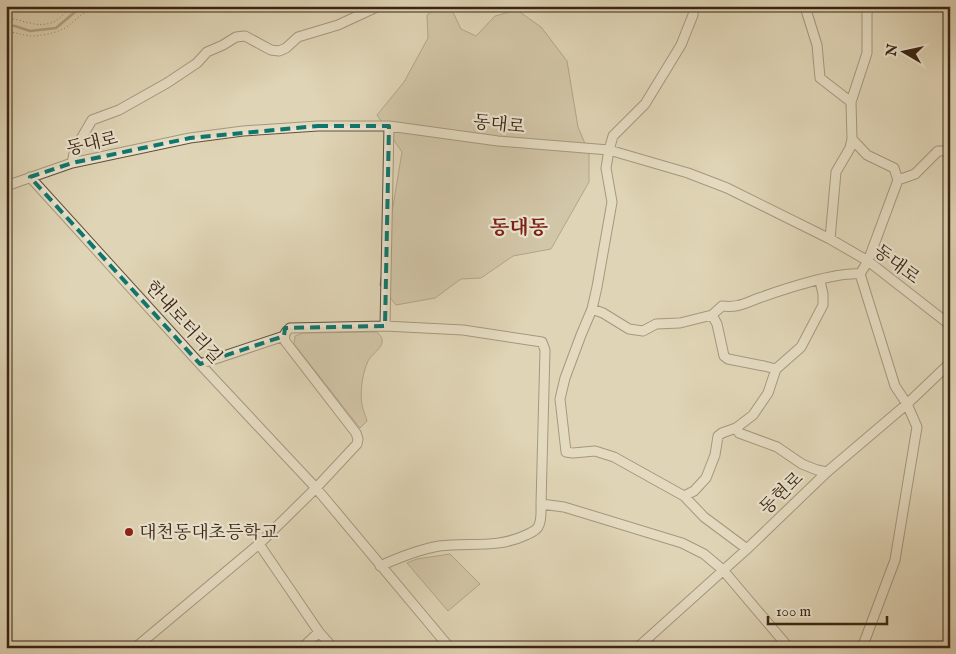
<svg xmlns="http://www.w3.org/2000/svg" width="956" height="654" font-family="'IM FELL English','Noto Serif KR',serif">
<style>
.green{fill:#c3b699;stroke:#7e6d56}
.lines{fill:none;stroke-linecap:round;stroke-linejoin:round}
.stream{stroke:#7b6a53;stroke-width:2.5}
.minor-casing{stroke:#62503c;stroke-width:11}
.path{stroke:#392413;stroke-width:1;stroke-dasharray:1 2.5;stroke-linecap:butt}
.minor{stroke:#eae3cf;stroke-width:9}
.marked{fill:none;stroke:#0f766e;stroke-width:4;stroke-dasharray:10 6;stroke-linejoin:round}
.poi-dot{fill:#8f2418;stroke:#eae3cf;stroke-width:2}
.labels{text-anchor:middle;stroke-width:4.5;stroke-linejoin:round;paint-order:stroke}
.street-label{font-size:18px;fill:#392413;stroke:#eae3cf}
.poi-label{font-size:18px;fill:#392413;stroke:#eae3cf;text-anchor:start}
.quarter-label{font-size:20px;font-weight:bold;fill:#7a1f14;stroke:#eae3cf}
</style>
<rect width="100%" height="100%" fill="#dfd4b5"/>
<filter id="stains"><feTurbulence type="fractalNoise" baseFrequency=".004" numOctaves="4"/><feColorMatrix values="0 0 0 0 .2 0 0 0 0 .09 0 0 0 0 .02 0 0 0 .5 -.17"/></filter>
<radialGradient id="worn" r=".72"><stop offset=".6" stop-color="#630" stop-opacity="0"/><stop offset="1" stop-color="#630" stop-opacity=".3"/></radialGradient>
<path class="green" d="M440,6H450L461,29L476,36L495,16L517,10L541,27L567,61L578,127L589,153V182L551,249L513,256L481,278L461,279L435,298L396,305L380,285L402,152L377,115L404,82L428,38L427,15Z
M377,332C391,345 373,351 368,361C362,374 359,396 363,409C364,413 366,416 367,421L360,428L294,344L295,336L303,333Z
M450,554L480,584L448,611L407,563L417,559Z"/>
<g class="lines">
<path class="stream" d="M6,25L15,26L30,31L56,28L82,6"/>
<g class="minor-casing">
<path id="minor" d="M694,6L693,15L681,45L645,104L613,136L609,150L606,168L612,202L597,287L592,309L581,335L565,378L560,399L566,452L573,453L595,451L614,457L684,496L704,517L747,549
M806,6V10L817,45L820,78L851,102
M852,139L867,155L894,168L898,180L868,261L860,274L895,386L907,404L917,427L895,560L862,648
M72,163L75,149L92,120L119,110L167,83L197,63L207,52L223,45L236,37L245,36L271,50L279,51L286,48L298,37L338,25L379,6
M30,177L200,364L316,488L450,648
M898,180L915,174L938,151H950
M6,186L72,163L190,138L243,131L318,126H389L498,141L609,150L688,173L727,188L830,239L868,261L950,325
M830,239L836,172L850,148L852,139L851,102L867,53V13L869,6
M592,309L603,313L629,329L643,331L656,324L680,323L712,315L722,306C738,308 745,303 759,298C784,289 836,272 860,274
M712,315L717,324L724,356L728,359L764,366L776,369
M385,326L389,126
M200,364L284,336
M736,428L739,433L777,447L802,464L817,470L827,472
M684,496L694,491L706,478L715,455L718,436L722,433L736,428L753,415L768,393L776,369L801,347L823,305V294L820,281
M541,504L564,507L682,543L704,554L723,570L789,648
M259,544L319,632L333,648
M135,648L259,544L316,488L357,444L358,439L356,433L285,341C284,334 285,332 290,328L385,326L463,330L542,342L545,350L541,504C541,510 542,521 538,527C536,531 530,533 526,535C497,549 468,542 439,546C417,550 400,557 380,566
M302,648L319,632
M637,648L747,549L827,472L907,404L950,363"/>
</g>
<path class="path" d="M6,18C22,19 37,29 53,22C60,19 66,11 72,6
M9,32V10
M6,33C15,31 21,35 30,36C39,36 52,34 61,30C72,26 78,14 90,10C103,9 138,12 148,6"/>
<use href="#minor" class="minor"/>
</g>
<path d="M0 0H956V654H0ZM318,126H389L385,326L285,328L284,336L200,364L30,177L72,163L190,138Z" fill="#dfd4b5" fill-opacity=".55" fill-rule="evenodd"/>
<path class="marked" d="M318,126H389L385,326L285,328L284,336L200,364L30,177L72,163L190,138Z"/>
<circle class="poi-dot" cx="129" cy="532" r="5"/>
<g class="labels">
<g class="street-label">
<text transform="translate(499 124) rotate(6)" y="6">동대로</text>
<text transform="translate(92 143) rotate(-13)" y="6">동대로</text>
<text transform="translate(897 264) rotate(37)" y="6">동대로</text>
<text transform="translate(184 322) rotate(48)" y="6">한내로터리길</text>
<text transform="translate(781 493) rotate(-44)" y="6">동현로</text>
</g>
<g class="poi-label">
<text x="139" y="538">대천동대초등학교</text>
</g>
<g class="quarter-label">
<text x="519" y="234">동대동</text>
</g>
</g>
<rect width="956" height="654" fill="none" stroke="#dfd4b5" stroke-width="25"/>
<rect x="8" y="8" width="941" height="639" fill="none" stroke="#392413" stroke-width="2.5"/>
<rect x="12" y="12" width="931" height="629" fill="none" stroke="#392413"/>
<g transform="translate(904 52) rotate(279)" stroke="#eae3cf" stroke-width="4" paint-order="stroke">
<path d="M0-4L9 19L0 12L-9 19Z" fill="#392413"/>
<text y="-8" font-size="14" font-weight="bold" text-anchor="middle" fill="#392413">N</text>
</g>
<path d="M768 616v8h119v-8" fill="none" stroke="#392413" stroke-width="2.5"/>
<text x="776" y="616" font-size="15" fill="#392413" stroke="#eae3cf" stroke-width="4" paint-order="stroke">100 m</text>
<rect width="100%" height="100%" filter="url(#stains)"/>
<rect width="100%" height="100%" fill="url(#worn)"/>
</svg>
